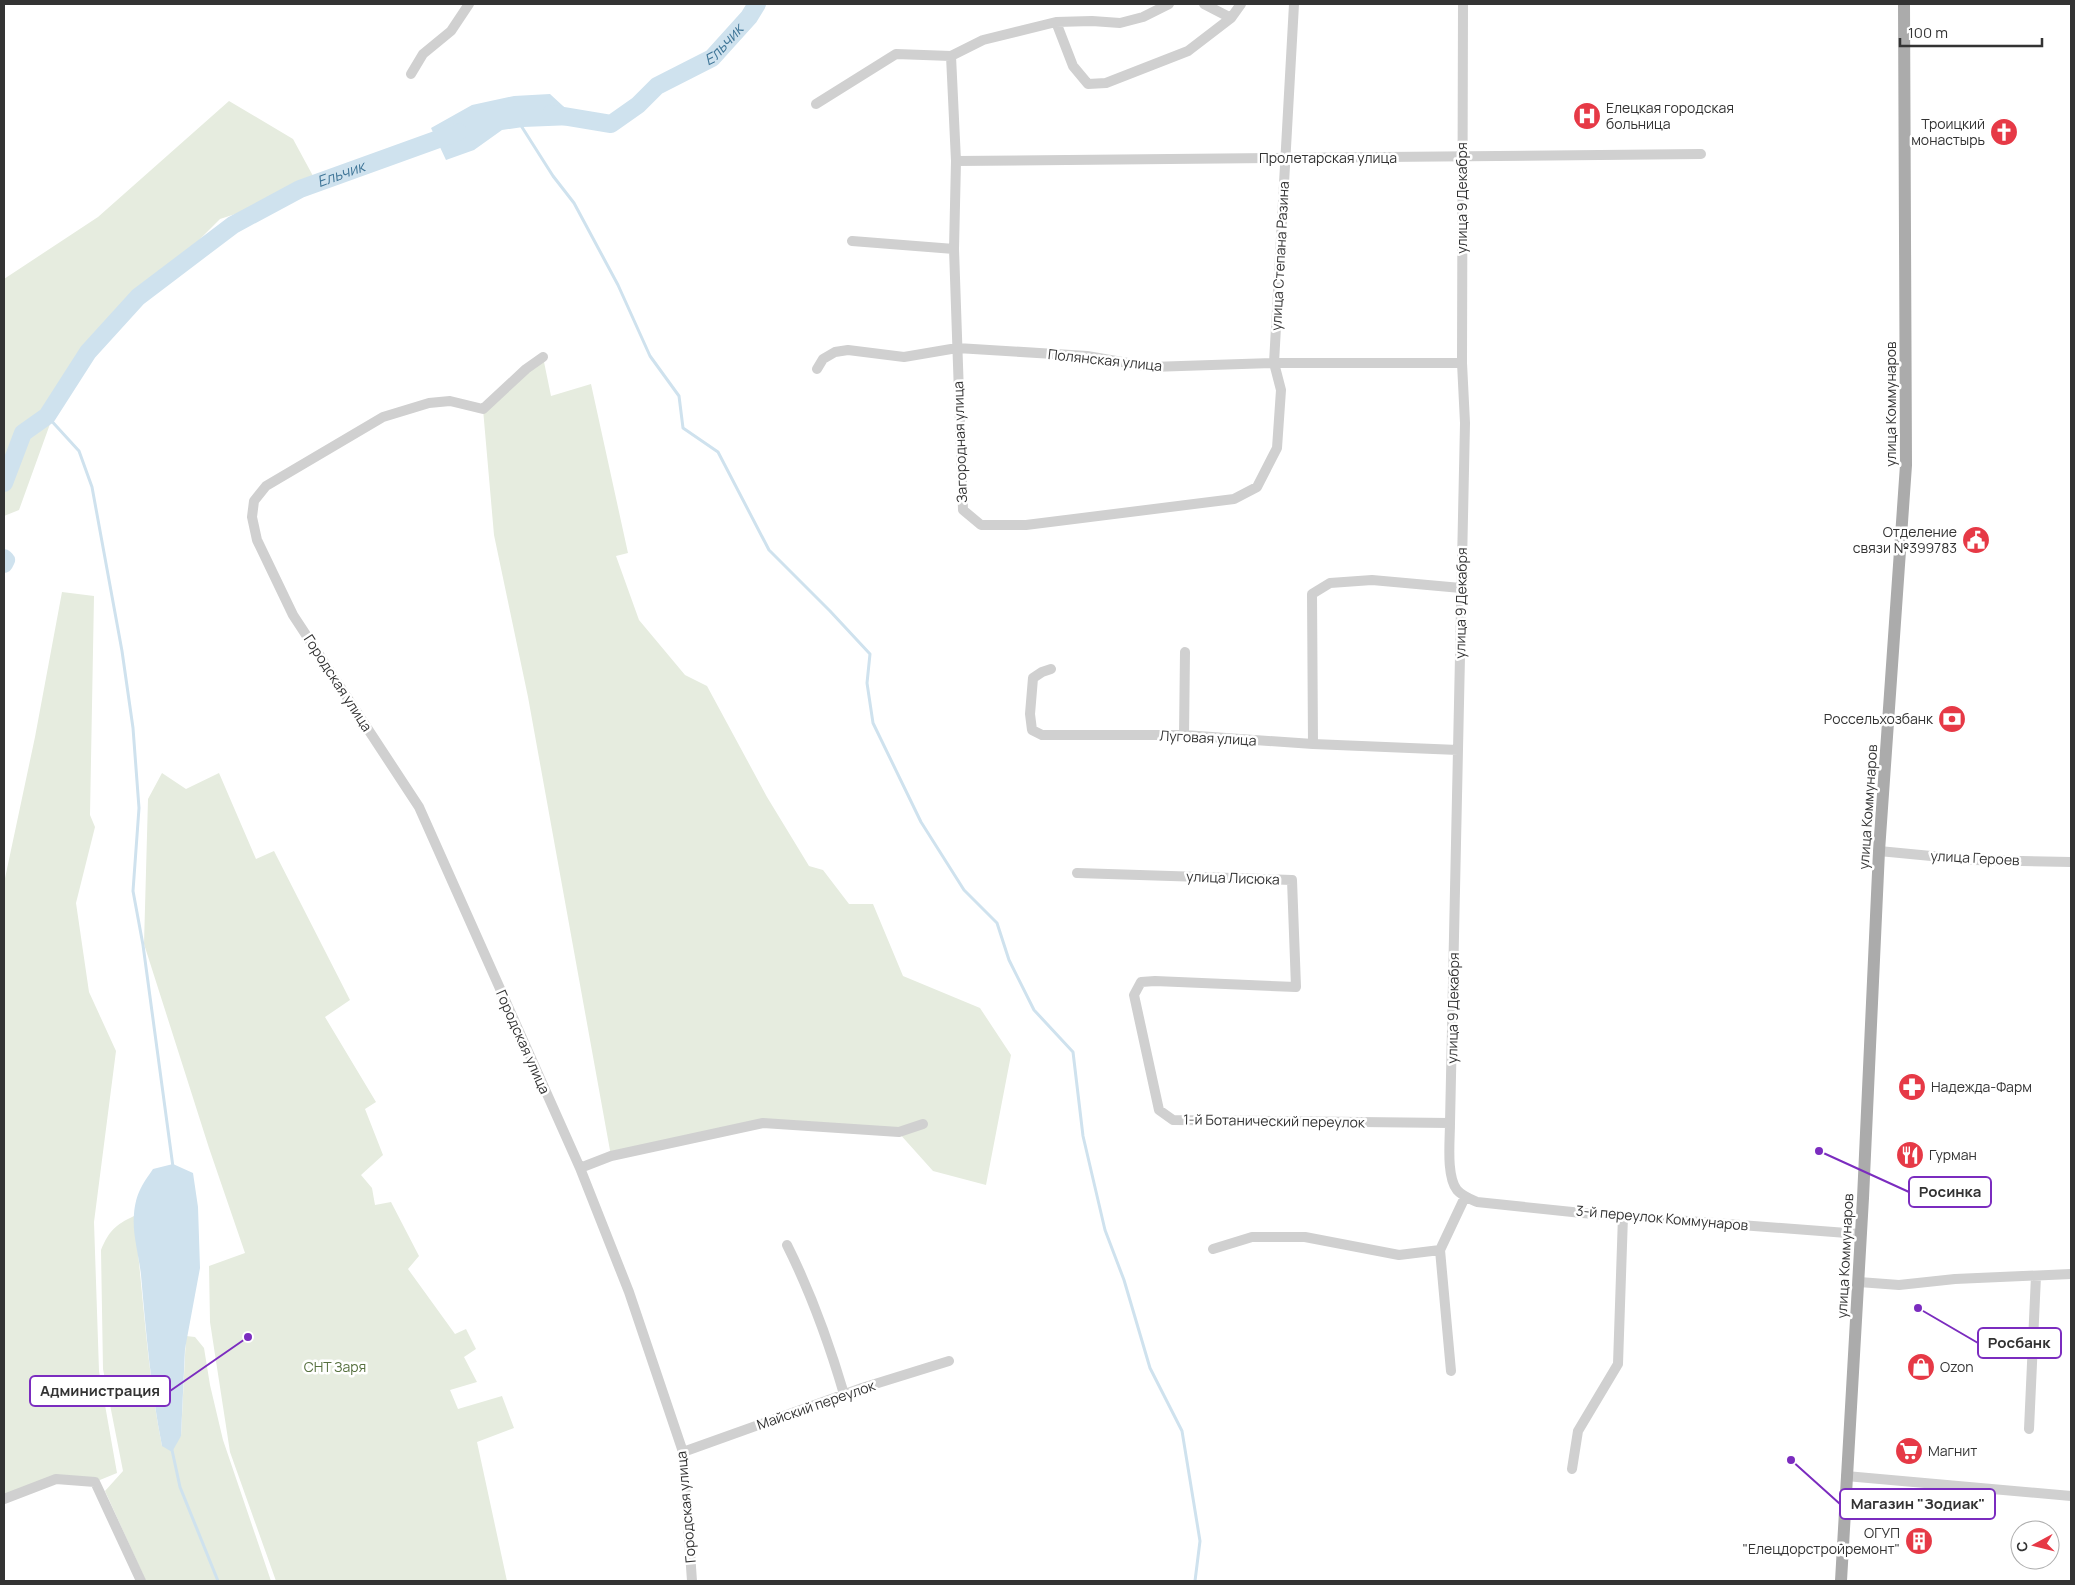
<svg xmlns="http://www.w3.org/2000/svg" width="2075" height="1585" font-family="Manrope,sans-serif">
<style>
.green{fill:#e6ecdf}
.water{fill:#cfe2ee}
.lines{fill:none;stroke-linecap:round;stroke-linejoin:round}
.stream{stroke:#cfe2ee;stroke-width:3}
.river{stroke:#cfe2ee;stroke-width:18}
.minor{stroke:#d0d0d0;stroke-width:10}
.major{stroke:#ababab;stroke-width:12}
.labels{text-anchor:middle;stroke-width:5;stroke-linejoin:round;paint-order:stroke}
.poi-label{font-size:14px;fill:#333;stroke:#fff;text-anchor:start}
.street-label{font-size:14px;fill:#333;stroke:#fff}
.park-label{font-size:14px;fill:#56703f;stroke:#fff}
.water-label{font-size:15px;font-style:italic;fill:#3f7597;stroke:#fff}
.leader{fill:none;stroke:#7b2cbf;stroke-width:2}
.callout-dot{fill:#7b2cbf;stroke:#fff;stroke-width:2}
.callout{fill:#fff;stroke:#7b2cbf;stroke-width:2}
.callout-label{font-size:15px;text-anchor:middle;font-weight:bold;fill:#333}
</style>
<rect width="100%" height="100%" fill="#fff"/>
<path class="green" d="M229,101L293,139L319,187L220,219L110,329L50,424L19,510L4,516V279L98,217Z
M543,357L551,396L591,384L628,553L616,556L639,620L685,675L707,686L767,797L809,866L823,870L849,904H873L903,976L980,1008L1011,1055L986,1185L933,1171L898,1132L776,1123L611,1156L528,697L494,535L483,409Z
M62,592L94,596L90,815L95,827L76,903L89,992L116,1051L94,1222L99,1371L117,1473L95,1482L56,1479L4,1499V883L35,737Z
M162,773L186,789L219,773L256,859L274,851L350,1000L325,1017L376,1102L365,1109L383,1155L361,1175L372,1188L375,1205L391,1202L419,1256L408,1269L455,1334L466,1329L476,1349L464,1357L477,1382L450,1390L458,1409L502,1396L514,1428L477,1442L507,1581H276L230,1452L210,1322L209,1266L245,1253L209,1148L144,944L148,799Z
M134,1216C143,1292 147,1370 162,1446L181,1436L186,1336L195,1337L204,1348L210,1385L223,1440L271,1581H146L105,1491L123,1471L103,1369L101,1250C109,1231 115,1225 134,1216Z"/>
<path class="water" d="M550,94L575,117L573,125L523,127L502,130L474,150L446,160L431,128L472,105L514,96Z
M173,1164L193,1173L198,1207L200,1268L185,1349L181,1436L172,1452L162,1446C151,1390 146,1332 141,1275C139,1255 132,1233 134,1214C136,1193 142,1185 153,1169Z"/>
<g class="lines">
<path class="stream" d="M520,124L553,176L574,203L618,285L650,356L679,396L683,428L718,452L769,550L830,611L870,654L867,683L873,723L921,822L964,890L997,923L1009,960L1034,1010L1073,1052L1083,1136L1105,1230L1124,1280L1150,1368L1182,1431L1200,1541L1195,1581
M47,416L79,451L92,487L122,651L133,728L139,808L133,891L143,945L173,1167
M172,1450L180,1487L218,1581"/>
<g class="river">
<path id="s1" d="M551,114L611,124L638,105L657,86L712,58L749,17L757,4"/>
<path id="s2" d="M4,483L23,433L47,416L88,352L138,297L233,225L300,189L458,132"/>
<path d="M4,558L6,560L4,564"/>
</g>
<path class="minor" d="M1204,4L1231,18
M1463,4L1462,363L1465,423L1450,1123C1450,1140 1446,1176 1457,1190C1462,1196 1470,1199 1477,1202L1582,1213L1860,1234
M1056,22L1092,21L1120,23L1143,17L1169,4
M951,56L956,161L954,249L963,510L981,525H1026L1234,499L1257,487L1277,448L1281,390L1274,363L1294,4
M411,74L423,54L451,31L469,4
M816,104L896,54L951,56L983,40L1056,22L1073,66L1088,84L1106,83L1188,51L1231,18L1241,4
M956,161L1701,154
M852,241L954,249
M543,357L526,369L483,409L450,401L429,403L383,417L266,486L254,501L252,517L257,540L293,615L419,807L580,1168L629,1292L683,1452L692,1581
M817,369L823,359L835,352L848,350L904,357L957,348L1087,356L1151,367L1274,363H1462
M1051,669L1042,672L1033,678L1030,714L1032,730L1042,735H1184L1313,744L1458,750
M1184,735L1185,652
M1313,744L1312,594L1330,583L1372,580L1461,588
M1879,851L1973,860L2071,862
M1077,873L1292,880L1296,987L1155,981L1141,982L1134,995L1159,1110L1173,1120L1450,1123
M580,1168L611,1156L763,1123L899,1132L923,1124
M787,1245C811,1293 829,1343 844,1394
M1213,1249L1252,1237H1305L1399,1255L1440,1250
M1859,1282L1899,1285L1955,1279L2071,1274
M1451,1371L1440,1250L1465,1197
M2029,1429L2036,1276
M683,1452L862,1388L949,1361
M1572,1469L1578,1431L1618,1364L1623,1216
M1846,1476L2071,1496
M4,1499L56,1479L95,1482L141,1581"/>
<path class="major" d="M1841,1581L1863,1198L1879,851L1906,465L1904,4"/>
</g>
<defs>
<g id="hospital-disc" transform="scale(1.4375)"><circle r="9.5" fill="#e63946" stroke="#fff"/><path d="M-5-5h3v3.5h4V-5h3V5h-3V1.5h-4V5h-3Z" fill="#fff"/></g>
<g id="church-disc" transform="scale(1.4375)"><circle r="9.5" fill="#e63946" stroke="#fff"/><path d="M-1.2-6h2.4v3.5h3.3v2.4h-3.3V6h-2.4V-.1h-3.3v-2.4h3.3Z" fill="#fff"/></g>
<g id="civic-disc" transform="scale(1.4375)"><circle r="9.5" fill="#e63946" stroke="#fff"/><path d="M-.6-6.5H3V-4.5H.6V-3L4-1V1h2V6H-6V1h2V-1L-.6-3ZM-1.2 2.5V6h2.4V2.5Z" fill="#fff"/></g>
<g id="bank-disc" transform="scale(1.4375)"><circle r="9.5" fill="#e63946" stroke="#fff"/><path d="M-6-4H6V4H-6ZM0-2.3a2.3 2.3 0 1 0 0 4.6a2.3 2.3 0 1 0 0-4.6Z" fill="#fff"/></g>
<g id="pharmacy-disc" transform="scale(1.4375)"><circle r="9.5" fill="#e63946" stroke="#fff"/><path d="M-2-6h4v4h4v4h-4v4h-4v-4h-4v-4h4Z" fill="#fff"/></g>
<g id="restaurant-disc" transform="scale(1.4375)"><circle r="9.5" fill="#e63946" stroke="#fff"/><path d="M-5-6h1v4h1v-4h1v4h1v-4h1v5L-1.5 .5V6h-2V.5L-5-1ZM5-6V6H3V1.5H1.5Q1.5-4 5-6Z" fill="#fff"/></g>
<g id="shop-disc" transform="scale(1.4375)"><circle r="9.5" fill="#e63946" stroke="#fff"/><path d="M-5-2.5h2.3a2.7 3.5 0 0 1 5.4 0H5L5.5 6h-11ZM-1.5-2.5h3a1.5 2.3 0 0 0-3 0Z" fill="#fff"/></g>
<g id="supermarket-disc" transform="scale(1.4375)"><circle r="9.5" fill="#e63946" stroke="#fff"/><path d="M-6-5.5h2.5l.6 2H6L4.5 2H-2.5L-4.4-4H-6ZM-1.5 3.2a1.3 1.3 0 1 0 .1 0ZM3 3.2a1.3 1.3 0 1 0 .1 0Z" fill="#fff"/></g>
<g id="building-disc" transform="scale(1.4375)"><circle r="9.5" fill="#e63946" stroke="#fff"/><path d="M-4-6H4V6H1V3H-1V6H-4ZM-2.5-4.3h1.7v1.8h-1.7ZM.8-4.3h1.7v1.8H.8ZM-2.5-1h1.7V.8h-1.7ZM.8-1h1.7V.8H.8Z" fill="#fff"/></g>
</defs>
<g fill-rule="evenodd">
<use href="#hospital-disc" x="1587" y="116"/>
<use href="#church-disc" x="2004" y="132"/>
<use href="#civic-disc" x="1976" y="540"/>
<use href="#bank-disc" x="1952" y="719"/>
<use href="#pharmacy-disc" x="1912" y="1087"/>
<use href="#restaurant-disc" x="1910" y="1155"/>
<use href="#shop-disc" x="1921" y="1367"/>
<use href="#supermarket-disc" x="1909" y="1451"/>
<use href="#building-disc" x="1919" y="1541"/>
</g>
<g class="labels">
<g class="poi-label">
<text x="1606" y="113">Елецкая городская<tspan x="1606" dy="16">больница</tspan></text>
<text x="1985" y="129" text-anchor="end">Троицкий<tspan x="1985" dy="16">монастырь</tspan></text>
<text x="1957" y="537" text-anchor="end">Отделение<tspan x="1957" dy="16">связи №399783</tspan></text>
<text x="1933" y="724" text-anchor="end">Россельхозбанк</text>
<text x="1931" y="1092">Надежда-Фарм</text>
<text x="1929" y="1160">Гурман</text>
<text x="1940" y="1372">Ozon</text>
<text x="1928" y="1456">Магнит</text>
<text x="1900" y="1538" text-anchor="end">ОГУП<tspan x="1900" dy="16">"Елецдорстройремонт"</tspan></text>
</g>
<g class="street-label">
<text x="1328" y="163">Пролетарская улица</text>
<text transform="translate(1462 198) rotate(-90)" y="5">улица 9 Декабря</text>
<text transform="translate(1280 256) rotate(-87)" y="5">улица Степана Разина</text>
<text transform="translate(1105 360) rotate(6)" y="5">Полянская улица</text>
<text transform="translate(1891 404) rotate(-90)" y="5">улица Коммунаров</text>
<text transform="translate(960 442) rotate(-92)" y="5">Загородная улица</text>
<text transform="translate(1461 603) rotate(-89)" y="5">улица 9 Декабря</text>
<text transform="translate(338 683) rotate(57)" y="5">Городская улица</text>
<text transform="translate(1208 738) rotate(3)" y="5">Луговая улица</text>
<text transform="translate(1868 807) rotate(-86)" y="5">улица Коммунаров</text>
<text transform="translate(1975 858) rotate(3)" y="5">улица Героев</text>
<text transform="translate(1233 878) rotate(2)" y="5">улица Лисюка</text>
<text transform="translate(1453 1008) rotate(-89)" y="5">улица 9 Декабря</text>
<text transform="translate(523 1042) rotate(66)" y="5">Городская улица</text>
<text transform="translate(1274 1121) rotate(1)" y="5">1-й Ботанический переулок</text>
<text transform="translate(1662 1218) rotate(5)" y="5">3-й переулок Коммунаров</text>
<text transform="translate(1845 1256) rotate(-87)" y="5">улица Коммунаров</text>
<text transform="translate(816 1405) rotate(-19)" y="5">Майский переулок</text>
<text transform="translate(686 1507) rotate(-95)" y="5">Городская улица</text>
</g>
<g class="park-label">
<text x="335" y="1372">СНТ Заря</text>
</g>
<g class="water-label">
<text dy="5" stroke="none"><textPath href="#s1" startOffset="200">Ельчик</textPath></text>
<text dy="5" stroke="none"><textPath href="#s2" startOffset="472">Ельчик</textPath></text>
</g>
</g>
<path class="leader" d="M1819 1151L1909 1192M1918 1308L1978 1343M248 1337L170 1391M1791 1460L1840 1504"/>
<g class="callout-dot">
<circle cx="1819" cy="1151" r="5"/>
<circle cx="1918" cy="1308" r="5"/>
<circle cx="248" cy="1337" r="5"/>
<circle cx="1791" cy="1460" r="5"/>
</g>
<g class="callout">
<rect x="1909" y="1177" width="82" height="30" rx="5"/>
<rect x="1978" y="1328" width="83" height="30" rx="5"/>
<rect x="30" y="1376" width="140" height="30" rx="5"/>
<rect x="1840" y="1489" width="155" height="30" rx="5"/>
</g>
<g class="callout-label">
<text x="1950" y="1197">Росинка</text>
<text x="2019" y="1348">Росбанк</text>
<text x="100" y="1396">Администрация</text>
<text x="1918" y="1509">Магазин "Зодиак"</text>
</g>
<rect width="2075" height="1585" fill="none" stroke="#333333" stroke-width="10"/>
<g transform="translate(2035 1545) rotate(263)"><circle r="24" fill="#ffffff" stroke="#adadad"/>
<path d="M0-4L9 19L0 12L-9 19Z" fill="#e63946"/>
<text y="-8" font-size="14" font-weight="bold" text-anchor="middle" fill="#333333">С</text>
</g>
<path d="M1900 38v8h142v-8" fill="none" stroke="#333333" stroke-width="2.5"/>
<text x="1908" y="38" font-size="15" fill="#333333" stroke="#ffffff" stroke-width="4" paint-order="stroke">100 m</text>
</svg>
